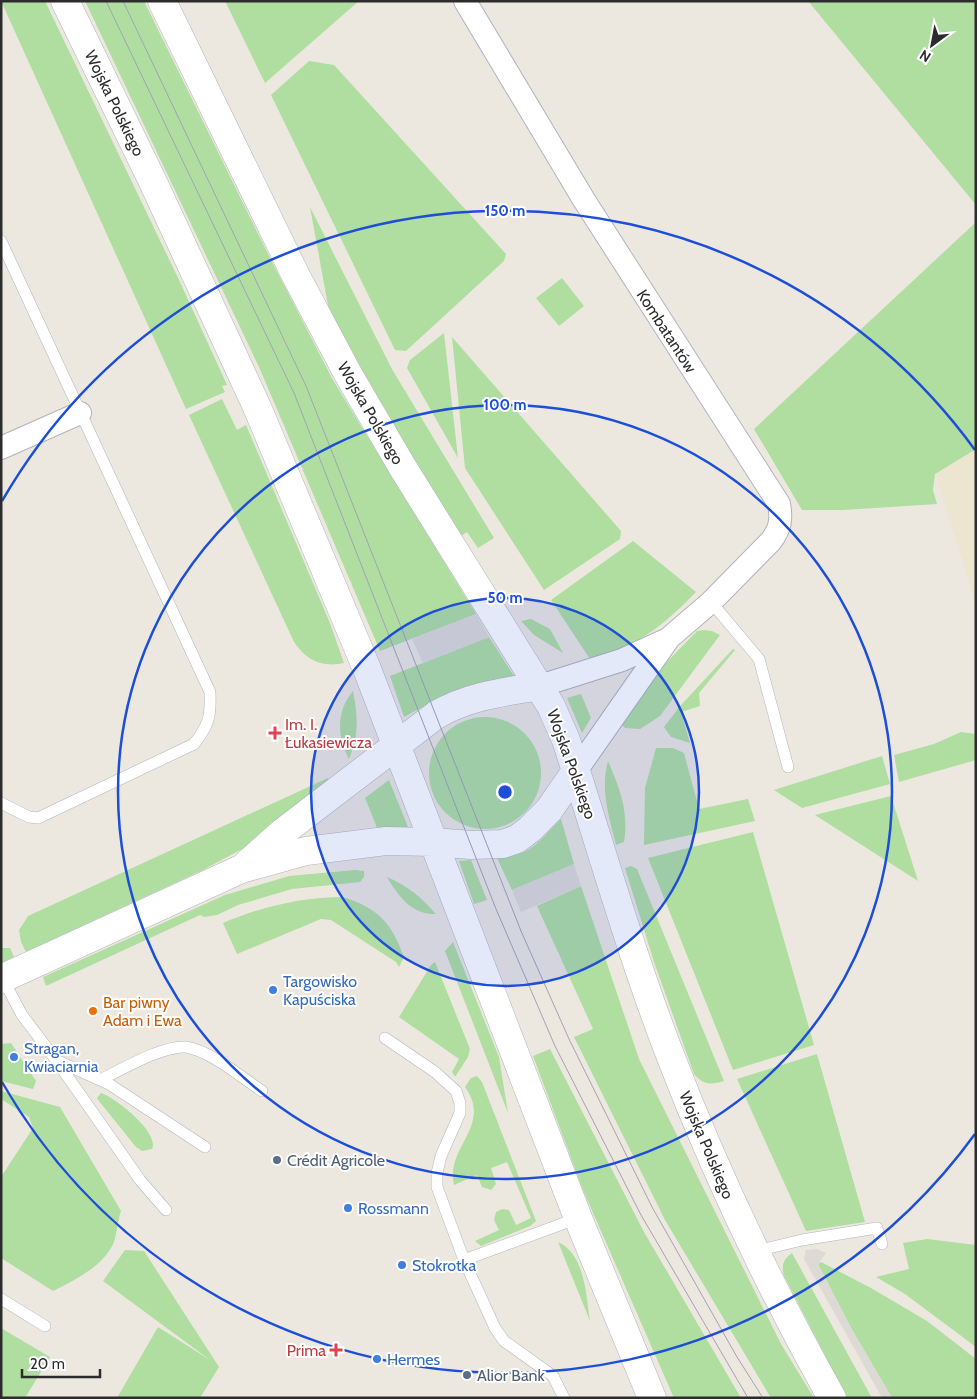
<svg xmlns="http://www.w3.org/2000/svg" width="977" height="1399" font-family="Cabin,sans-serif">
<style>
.education{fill:#ece6d0}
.green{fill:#afdea0}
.plaza{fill:#dddad5}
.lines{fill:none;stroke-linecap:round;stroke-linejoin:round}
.service-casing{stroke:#b2b4be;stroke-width:12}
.minor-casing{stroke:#b2b4be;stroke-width:24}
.tertiary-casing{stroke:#b2b4be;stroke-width:29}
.service{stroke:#fff;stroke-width:11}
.minor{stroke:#fff;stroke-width:22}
.tertiary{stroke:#fff;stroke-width:28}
.tram{stroke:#a2a3b4;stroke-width:1}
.ring{fill:none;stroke:#1d4ed8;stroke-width:2.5}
.health-dot{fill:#e0444e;stroke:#fff;stroke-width:2}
.shop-dot{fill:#3f7fe0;stroke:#fff;stroke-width:2}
.food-dot{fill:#e8710a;stroke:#fff;stroke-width:2}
.service-dot{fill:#5c6f8a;stroke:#fff;stroke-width:2}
.labels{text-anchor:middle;stroke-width:4;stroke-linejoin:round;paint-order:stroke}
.street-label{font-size:16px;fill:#2c2c2c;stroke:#fff}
.health-label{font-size:16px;fill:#be3a42;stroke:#fff;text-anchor:start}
.shop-label{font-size:16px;fill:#366cbe;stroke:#fff;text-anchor:start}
.food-label{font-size:16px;fill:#c56008;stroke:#fff;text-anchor:start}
.service-label{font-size:16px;fill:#4e5e75;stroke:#fff;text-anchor:start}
.centre{fill:#1d4ed8;stroke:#fff;stroke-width:2.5}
.ring-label{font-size:15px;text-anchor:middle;font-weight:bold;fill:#1d4ed8;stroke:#fff;stroke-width:4;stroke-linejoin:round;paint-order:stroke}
</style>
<rect width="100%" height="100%" fill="#ece8df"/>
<path class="education" d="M976,449V605L935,474Z"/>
<path class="green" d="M1,1H45L180,282L227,385L222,386L225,392L186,409Z
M85,1H144L269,256L333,380L476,614L380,651L259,367Z
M225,1H359L265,83Z
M808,1H976V205Z
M309,61L334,65L506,254L504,261L406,351L395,350L271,95Z
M310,207L393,371L494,538L478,548L467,532L461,536L394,426L329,311Z
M976,222V449L935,474L933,490L937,504L843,510H802L754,429Z
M562,278L584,306L559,326L536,298Z
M444,333L458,458L407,368L410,360Z
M452,337L621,531L620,539L544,590L465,468Z
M222,399L237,430L246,425L330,623L344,663C322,668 306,660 294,642L189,415Z
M633,541L696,592C664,625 636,648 590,659L551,600Z
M531,619L550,629L563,653L534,635L521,621Z
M703,630L712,631L720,635L660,716L640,729L625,728L622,725L663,666L697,631Z
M489,637L514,676L450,692L404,717L390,676Z
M733,649L735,650L699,693L700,706L681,712L690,743L671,737L664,727L681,705Z
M353,691C358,717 359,735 349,759C337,737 336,711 353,691Z
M581,694L591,718L582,733L567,698Z
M429 773a56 56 0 1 1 112 0a56 56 0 1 1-112 0Z
M961,732L976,734V760L899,782L894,755L934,744Z
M656,748H673L684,753L699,809L748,799L755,821L644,845L645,788Z
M882,756L890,784L802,808L774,790Z
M608,761C620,789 629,812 624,842L616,845C609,817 600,790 608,761Z
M328,778L330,784L244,848L203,870L26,952L21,942L19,930L28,916Z
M389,780L410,832L380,835L365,798Z
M891,796L918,881L815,815Z
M561,819L574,864L512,890L497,858C534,855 537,842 561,819Z
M753,832L814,1045L733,1070L648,858Z
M471,860L487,900L474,904L459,861Z
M631,866L637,869L724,1081C711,1085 703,1085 694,1074L654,962L625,868Z
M355,870L364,871V877L360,882L292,889L238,905L217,915L204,917L200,915L46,986L43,977L225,895L289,876Z
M387,877C408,886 421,897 436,914C412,915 398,896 387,877Z
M581,886L639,1059L781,1344L814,1398H771L665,1220L574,1037L593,1029L537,906Z
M343,897C379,909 391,922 404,957L399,967L396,962L331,920L321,919L237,954L223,923C261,907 301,897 343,897Z
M453,942L499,1057L508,1113L445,951Z
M1,948H10L14,957L1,963Z
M435,962L470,1049L468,1057L455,1077L452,1072L459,1059L399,1017L431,965Z
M11,1043L36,1081L33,1089L1,1081V1044Z
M550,1049L644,1232L741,1398H674L583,1190L533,1056Z
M817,1054L865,1222L806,1231L737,1079Z
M477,1076L482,1082L536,1221L530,1226L481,1246L475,1241L499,1230L494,1220L496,1212L502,1209L509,1210L516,1225L531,1218L507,1162L491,1168L496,1184L491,1190L482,1187L477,1175L454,1185C445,1147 493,1126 465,1087L471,1078Z
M1,1091L60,1107L121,1211C118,1220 117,1232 114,1242C104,1266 75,1280 53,1291L1,1258V1177L33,1128L29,1117L1,1099Z
M101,1093C115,1097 160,1133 152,1149L142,1151L136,1147L99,1101L97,1098Z
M927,1239L976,1245V1347L905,1294L876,1277L909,1269L903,1243Z
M558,1242C585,1254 586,1295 590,1321Z
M125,1250L144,1251L219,1367L200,1398H117L158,1327L210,1360L103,1281Z
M792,1253L872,1398H847L784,1276C781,1265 783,1260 792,1253Z
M821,1262L871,1288L927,1321L976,1359V1398H892L851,1328L818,1264Z
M1,1328L50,1357L25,1398H1Z"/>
<path class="plaza" d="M476,614L489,637L423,663L412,639Z
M574,864L581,886L521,912L512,890Z
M817,1249L826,1253L818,1264L851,1328L892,1398H882L804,1259L806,1250Z"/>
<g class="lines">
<g class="service-casing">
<path id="service" d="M1,241L210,692C211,716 209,725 194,744L38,818L29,817L1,803
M711,602L759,659L788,767
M3,979L22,1015L56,1060L140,1180L166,1210
M385,1038L435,1072L456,1091L460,1103V1113L441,1156L437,1173V1187L464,1260L495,1328L504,1341L553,1376L564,1398
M58,1061L109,1084L205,1147
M100,1080C121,1070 163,1045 186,1047C211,1051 241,1077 262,1091
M756,1251L802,1240L877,1228L882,1244
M464,1260L578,1218
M1,1299L45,1326"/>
</g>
<g class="minor-casing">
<path id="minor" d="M465,1L584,200L779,504C782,520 780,529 771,541L711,602L669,638L576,771
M1,448L80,413
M540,686L622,660L668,639"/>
</g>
<g class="tertiary-casing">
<path id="tertiary" d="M65,1L153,182L257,407L367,669L578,1218L652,1398
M162,1L296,276L348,374L403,468L551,706L566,740C601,847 631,955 672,1060C717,1177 771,1289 832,1398
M246,865L283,832L436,715C469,696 503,692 540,686
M1,979L241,869L306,851L386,841L434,842L471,845L503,844L517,839L530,829L549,810L576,771"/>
</g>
<use href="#service" class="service"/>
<use href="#minor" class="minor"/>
<use href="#tertiary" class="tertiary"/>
<path class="tram" d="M106,1L294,393L496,909L555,1046L641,1215L748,1398
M123,1L306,386L521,931L569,1039L652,1207L737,1357L763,1398"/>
</g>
<circle cx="505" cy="792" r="194" fill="#1d4ed8" fill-opacity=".12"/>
<g class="ring">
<circle cx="505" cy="792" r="194"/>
<circle cx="505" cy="792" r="387"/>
<path d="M975 1134A581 581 0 0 1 2 1082M2 501A581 581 0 0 1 975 450"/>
</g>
<g class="health-dot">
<path d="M272.5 725.5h5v5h5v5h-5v5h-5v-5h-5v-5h5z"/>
<path d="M333.5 1342.5h5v5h5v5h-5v5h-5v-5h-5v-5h5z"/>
</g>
<g class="shop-dot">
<circle cx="273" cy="990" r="5"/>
<circle cx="14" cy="1057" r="5"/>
<circle cx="348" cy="1208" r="5"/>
<circle cx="402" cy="1265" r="5"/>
<circle cx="377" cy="1359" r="5"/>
</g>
<circle class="food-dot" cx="93" cy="1011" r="5"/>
<g class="service-dot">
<circle cx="277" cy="1160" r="5"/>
<circle cx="467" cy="1375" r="5"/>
</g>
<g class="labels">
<g class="street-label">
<text transform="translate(115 103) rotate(64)" y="6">Wojska Polskiego</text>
<text transform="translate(667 331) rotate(57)" y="6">Kombatantów</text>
<text transform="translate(371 413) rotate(60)" y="6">Wojska Polskiego</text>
<text transform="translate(572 764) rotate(70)" y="6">Wojska Polskiego</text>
<text transform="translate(707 1145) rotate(67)" y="6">Wojska Polskiego</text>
</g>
<g class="health-label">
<text x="285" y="730">Im. I.<tspan x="285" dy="18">Łukasiewicza</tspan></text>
<text x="326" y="1356" text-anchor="end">Prima</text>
</g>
<g class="shop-label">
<text x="283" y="987">Targowisko<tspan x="283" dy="18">Kapuściska</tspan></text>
<text x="24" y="1054">Stragan,<tspan x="24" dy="18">Kwiaciarnia</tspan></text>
<text x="358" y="1214">Rossmann</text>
<text x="412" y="1271">Stokrotka</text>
<text x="387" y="1365">Hermes</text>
</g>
<g class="food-label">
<text x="103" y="1008">Bar piwny<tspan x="103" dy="18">Adam i Ewa</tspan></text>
</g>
<g class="service-label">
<text x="287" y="1166">Crédit Agricole</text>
<text x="477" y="1381">Alior Bank</text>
</g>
</g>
<circle cx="505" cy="792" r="8" class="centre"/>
<g class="ring-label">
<text x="505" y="216">150 m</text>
<text x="505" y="410">100 m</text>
<text x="505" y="603">50 m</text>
</g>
<rect width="977" height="1399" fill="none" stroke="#2c2c2c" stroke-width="5"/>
<g transform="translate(932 45) rotate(212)" stroke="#ffffff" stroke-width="4" paint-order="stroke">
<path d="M0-4L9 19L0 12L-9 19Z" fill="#2c2c2c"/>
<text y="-8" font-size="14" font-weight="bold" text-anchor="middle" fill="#2c2c2c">N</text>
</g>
<path d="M22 1369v8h78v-8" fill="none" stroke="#2c2c2c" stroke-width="2.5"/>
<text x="30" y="1369" font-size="15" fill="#2c2c2c" stroke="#ffffff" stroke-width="4" paint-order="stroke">20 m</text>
</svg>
